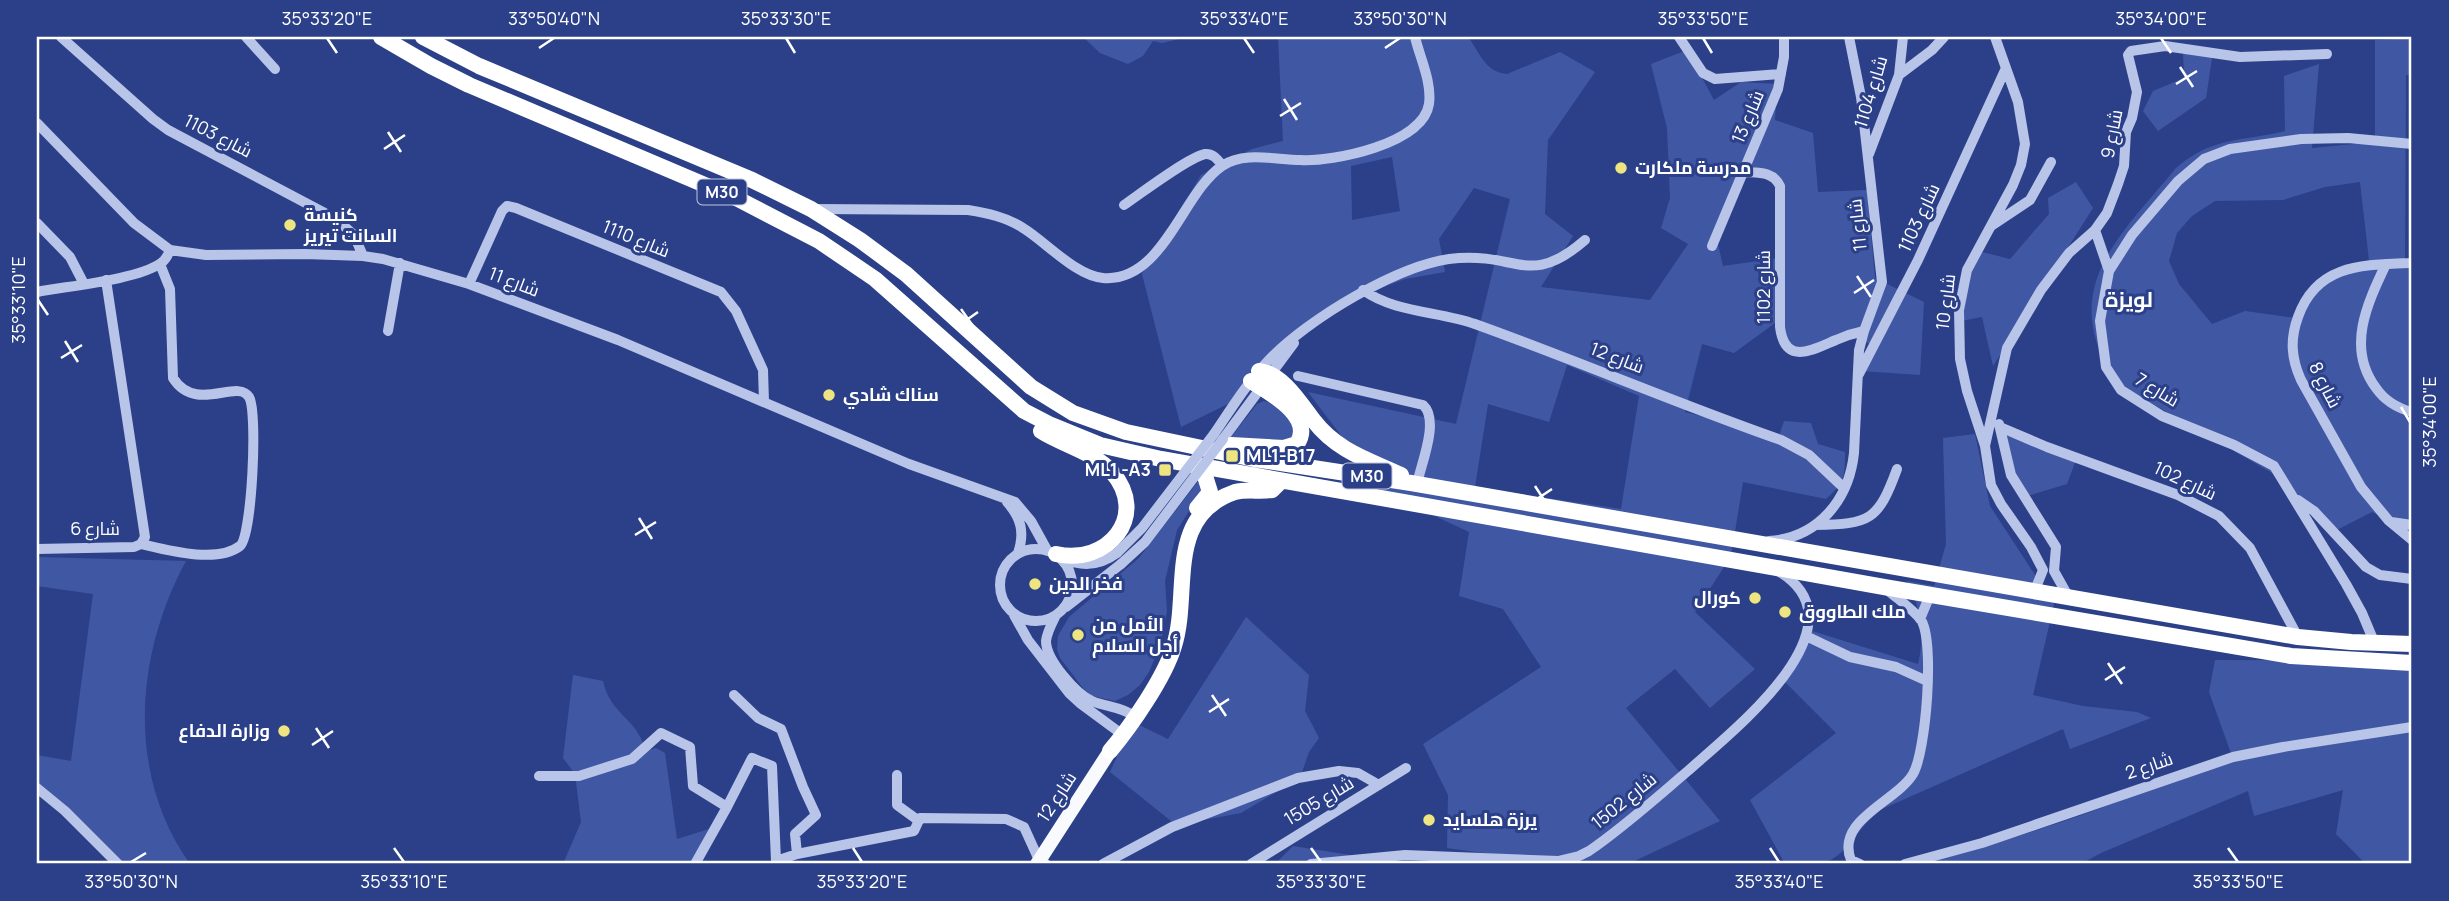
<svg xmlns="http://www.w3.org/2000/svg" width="2449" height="901" font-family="Manrope,Cairo,sans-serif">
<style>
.green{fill:#4058a4;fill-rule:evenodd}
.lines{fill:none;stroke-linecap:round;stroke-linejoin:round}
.minor{stroke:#b8c4e8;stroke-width:10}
.major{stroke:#f9fafe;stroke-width:14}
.highway{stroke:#fff;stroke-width:16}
.minor-bridge{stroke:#b8c4e8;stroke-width:10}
.ticks{fill:none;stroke:#fff;stroke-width:2.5}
.poi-dot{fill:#eee580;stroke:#2b4088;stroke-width:2.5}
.labels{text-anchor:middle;stroke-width:6;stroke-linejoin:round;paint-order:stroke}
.shield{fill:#2b4088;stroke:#bfc6db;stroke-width:2}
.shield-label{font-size:16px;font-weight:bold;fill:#fff}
.street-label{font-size:18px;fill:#fff;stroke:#2b4088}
.poi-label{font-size:18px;font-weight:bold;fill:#fff;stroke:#2b4088;text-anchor:start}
.quarter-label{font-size:21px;font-weight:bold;fill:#fff;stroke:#2b4088}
.neatline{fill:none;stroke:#fff;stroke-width:2.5}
.ticks-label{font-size:18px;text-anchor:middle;fill:#fff}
</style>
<rect width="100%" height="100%" fill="#2b4088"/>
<path class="green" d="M1083,37H1188L1162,43L1153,41L1143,56L1128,64L1100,53Z
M1278,37H1468C1480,53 1485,72 1507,74L1560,52L1595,72L1548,140L1545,214L1573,236L1541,287L1650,300L1688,244L1661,228L1670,198L1667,128L1651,64L1687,50L1714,100L1741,82L1777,84L1775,120L1813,133L1818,192L1867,190L1875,278L1924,302L1920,375L1861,371L1873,347L1852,332L1793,353L1775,323L1734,353L1702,344L1685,412L1779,436L1784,421L1811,423L1818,444L1845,452C1845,476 1845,483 1826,499L1743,482L1731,556L1695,612L1755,669L1710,708L1675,669L1626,708L1720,821L1628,864H1491V854L1447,848L1448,795L1423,744L1541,667L1503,609L1459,596L1469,532L1384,492L1308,392L1456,424L1510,199L1474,188L1439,239L1445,272L1405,279L1367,293L1318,322L1230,403L1181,427L1142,274L1201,175L1252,149L1283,141ZM1392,157L1400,211L1352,220L1351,166ZM1747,173L1779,177V258L1723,266L1718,244ZM1567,365L1639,396L1621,509L1475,487L1488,404L1549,422Z
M2404,39L2412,40V75H2406L2405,269H2412V525L2404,528L2372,512L2331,533L2272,473L2115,382C2057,287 2118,239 2176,168C2213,136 2241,142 2285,131L2284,76L2319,64L2312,148L2375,142V40ZM2360,182L2369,260L2311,291L2296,318L2245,311L2212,324L2179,284L2169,261L2177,233L2192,216L2215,201L2283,200L2325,187Z
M2183,52H2213L2206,98L2158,131L2143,111L2153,91L2184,78Z
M2076,182L2093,208L1993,366L1982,317L1961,321V290L1982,252L2010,259L2049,214L2048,198Z
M1264,401C1279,404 1294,421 1295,436L1284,443L1231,437L1257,404Z
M2004,428L2076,460L2067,484L2024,497L2013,470Z
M1975,434L1990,506L2054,604L2033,695L2083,706L2137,712L2151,718L2070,749L2063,729L1880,810C1858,826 1847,859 1819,864C1809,866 1796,864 1785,864L1750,800L1836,733L1782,679L1809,630L1918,664C1925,635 1921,607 1907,581L1934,586L1946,544L1943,438Z
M1200,479L1204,488L1177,530L1165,581L1167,611L1161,643L1149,672L1140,685L1128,695L1115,701L1092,696L1083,688L1060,658L1057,649L1058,636L1069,617L1139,558Z
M37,557L186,561C135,655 126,774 190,864H115L42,796L37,798V755L71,761L93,594L37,586Z
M1246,617L1309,675L1305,711L1319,738L1309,752L1300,778L1241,813L1176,825L1110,772L1133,722L1168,739Z
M2215,660L2412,661V864H2366L2336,834L2343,790L2254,816L2248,791L2101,853L2081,864H1898C2014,846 2124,800 2232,756L2209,692Z
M573,675L603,681C610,715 636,716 646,751L656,748L665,753L677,839L709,829L689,864H563L581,822L575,774L563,758Z
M1293,846L1350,855L1466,859V864H1275Z"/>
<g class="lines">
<path class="minor" d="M61,37L153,119L168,130L336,219L354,235L363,256
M246,37L275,69
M1679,37L1703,73L1715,79L1781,74
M1995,37L2018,102L2025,144L2021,165L2013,185L1967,270L1959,310L1960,359L1967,391L1985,446L1991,485L2001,504L2031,547L2043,570L2035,590
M1899,75L1932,50L1944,37
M37,123L134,223L170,250L206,255L305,254L363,256L383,259L469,284L618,340L909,464L1015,502L1031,521L1047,550
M1869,154L1899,75L1903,37
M1744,172C1758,173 1773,171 1780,186V327C1785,367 1814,349 1836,340C1845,336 1854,333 1864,331
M1124,205C1140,194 1189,157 1205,154C1213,153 1218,160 1222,165
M814,209L968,210C987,213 1006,217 1023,228C1046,242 1076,276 1103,278C1163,283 1182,193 1222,166C1244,151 1276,160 1300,160C1333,162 1423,144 1429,104C1432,82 1420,58 1415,37
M37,223L70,257L84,284
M1991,226L2030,200L2051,162
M2095,230L2109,271
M1712,246L1778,89L1784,57V37
M2412,263C2364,265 2317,263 2298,317C2290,339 2291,358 2301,380L2361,487L2389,521L2412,540
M2386,264C2367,304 2346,348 2376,388C2385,401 2397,408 2412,412
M469,284L502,211L507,206L516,208L721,292L736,311L763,370L764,402
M1363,290C1395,313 1439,311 1475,324C1578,361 1678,404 1781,440L1809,455L1844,488
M37,292C67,286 137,280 161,263C166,260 168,255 170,250
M388,331L400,263
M1859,374L1918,260L2006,68
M1298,376L1423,405C1440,420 1421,464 1417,484
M1999,424L2011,475L2056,547L2054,571L2068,596
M2000,427L2047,447L2178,495L2219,516L2250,548L2298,637
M1214,434C1231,409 1247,383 1268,361C1306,320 1403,261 1459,258C1518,254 1531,287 1585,240
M1223,439L1294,343
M1985,446L2007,348L2041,290L2069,253L2095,230L2107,213L2118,184L2124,166L2126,132L2132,118L2137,92L2128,55L2131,51L2165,46L2240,57L2327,54
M2298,500L2314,511L2366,567L2380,575L2412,579
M1007,502C1021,518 1025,532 1018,553
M2391,522L2412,525
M1815,525C1870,524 1878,521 1897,469
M1769,541C1818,538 1849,500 1854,453L1859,350L1864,331L1882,282L1861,97L1849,37
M141,544C167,550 217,564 240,546C252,536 258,411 249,397C237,378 196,414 173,378L170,289L160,264
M1000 585a36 36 0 1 1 72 0a36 36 0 1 1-72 0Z
M37,549L134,547L141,544L145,537L106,280
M1064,559C1083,567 1101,565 1117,553
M1066,607L1121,564
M1014,615L1028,640L1069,693L1081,704L1123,735
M1056,615C1052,623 1047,632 1046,641C1046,660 1076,694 1092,701C1106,707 1122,707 1134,716
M1920,619L1930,595
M1806,636L1850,657L1896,667L1927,681
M2375,644L2362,613L2346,584L2274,466L2234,445L2162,416L2121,390L2106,367L2100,321L2109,271L2132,235L2178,181L2204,159L2230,149L2301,139L2348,138L2412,144
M734,695L758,718L781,729L803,787L816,815L795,834L797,854
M897,775V805L919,821
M539,776H579L632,759L661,733L690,747L693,786L727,807L695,864
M37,788L65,811L118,864
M727,807L752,758L772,766L776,861L797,854L914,831L920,818L1006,819L1024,827L1039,860L1046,864
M1103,864L1172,827L1298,778L1339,771L1358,773L1379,785
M1251,864L1406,768
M1311,864L1405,855L1558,861L1579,856L1589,851C1624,827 1657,797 1689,770C1730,733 1870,625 1778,571
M1860,864L1851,860C1835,820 1896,802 1913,774C1926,752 1935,641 1921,620C1912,608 1896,598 1885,588
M1905,864L1982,843L2233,757L2283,747L2412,727"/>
<path class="major" d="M1037,864L1110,751"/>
<path class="highway" d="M381,37L431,66L469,85L738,199L819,241L875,279L1024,411L1051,425L1100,445L1161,459L1884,587L2291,656L2412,663
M423,37L479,66L752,180L811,209L860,240L906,274L1031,387L1073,413L1126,432L1254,459L1411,483L2298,637L2351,642L2412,644
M1259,371C1283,374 1300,403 1314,421C1337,451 1369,460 1401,475
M1041,431C1063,445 1094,452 1112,472C1150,516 1107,566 1056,554
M1231,445L1284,448L1297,444C1315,417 1270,393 1251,381
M1194,465L1205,476L1210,492L1197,508
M1110,751C1131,726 1165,677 1174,646C1191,593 1164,516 1235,492C1247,489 1260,492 1272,490L1281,481"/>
<path class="minor-bridge" d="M1117,553L1142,528L1214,434
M1121,564L1145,542L1223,439"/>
</g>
<path class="ticks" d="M327,38L337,53M786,38L795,53M1244,38L1254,53M1703,38L1712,53M2161,38L2171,53M539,48L554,38M1385,48L1400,38M2180,67L2193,87M2176,84L2197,71M1284,99L1297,120M1280,116L1301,103M388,132L401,152M384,149L405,135M1857,276L1871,297M1854,293L1874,280M38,300L48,315M961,309L975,329M958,326L978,312M65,341L78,362M61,358L82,345M2401,407L2410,422M1535,486L1548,506M1531,503L1552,489M639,518L652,539M635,535L656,522M2108,663L2122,684M2105,680L2125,667M1212,695L1226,716M1209,712L1229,699M316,728L329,748M312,745L333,731M394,848L404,862M853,848L862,862M1311,848L1321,862M1770,848L1779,862M2228,848L2238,862M131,862L146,853"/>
<g class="poi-dot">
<circle cx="1621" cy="168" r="7"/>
<circle cx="290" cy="225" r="7"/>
<circle cx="829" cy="395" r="7"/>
<rect x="1225" y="449" width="14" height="14" rx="3.5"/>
<rect x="1158" y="463" width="14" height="14" rx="3.5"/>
<circle cx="1035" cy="584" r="7"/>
<circle cx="1755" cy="598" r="7"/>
<circle cx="1785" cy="612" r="7"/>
<circle cx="1078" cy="635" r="7"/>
<circle cx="284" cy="731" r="7"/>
<circle cx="1429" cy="820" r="7"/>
</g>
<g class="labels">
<g class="shield">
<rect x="697.5" y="179.5" width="49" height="25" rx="5"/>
<rect x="1342.5" y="463.5" width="49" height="25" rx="5"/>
</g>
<g class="shield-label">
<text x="722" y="198">M30</text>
<text x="1367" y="482">M30</text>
</g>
<g class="street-label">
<text transform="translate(1871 92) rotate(-73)" y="6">شارع 1104</text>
<text transform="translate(1748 117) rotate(-67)" y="6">شارع 13</text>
<text transform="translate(2112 134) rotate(-79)" y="6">شارع 9</text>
<text transform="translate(218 136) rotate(27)" y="6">شارع 1103</text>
<text transform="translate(1919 218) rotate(-65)" y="6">شارع 1103</text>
<text transform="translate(1858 225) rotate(-96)" y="6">شارع 11</text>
<text transform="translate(636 239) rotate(22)" y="6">شارع 1110</text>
<text transform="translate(514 282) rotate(21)" y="6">شارع 11</text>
<text transform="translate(1764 287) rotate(-90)" y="6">شارع 1102</text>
<text transform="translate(1946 302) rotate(-83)" y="6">شارع 10</text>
<text transform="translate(1617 358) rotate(21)" y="6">شارع 12</text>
<text transform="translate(2325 385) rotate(63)" y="6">شارع 8</text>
<text transform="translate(2157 390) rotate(31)" y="6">شارع 7</text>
<text transform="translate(2185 481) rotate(25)" y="6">شارع 102</text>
<text x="95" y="535">شارع 6</text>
<text transform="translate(2149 766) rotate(-19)" y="6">شارع 2</text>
<text transform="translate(1057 797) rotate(-57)" y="6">شارع 12</text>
<text transform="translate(1319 801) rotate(-31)" y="6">شارع 1505</text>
<text transform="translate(1624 801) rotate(-39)" y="6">شارع 1502</text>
</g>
<g class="poi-label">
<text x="1635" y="174">مدرسة ملكارت</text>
<text x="304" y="221">كنيسة<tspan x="304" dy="21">السانت تيريز</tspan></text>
<text x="843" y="401">سناك شادي</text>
<text x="1246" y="462">ML1-B17</text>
<text x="1151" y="476" text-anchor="end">ML1 -A3</text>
<text x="1049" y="590">فخر الدين</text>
<text x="1741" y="604" text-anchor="end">كورال</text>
<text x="1799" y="618">ملك الطاووق</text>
<text x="1092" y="631">الأمل من<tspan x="1092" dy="21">أجل السلام</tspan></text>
<text x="270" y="737" text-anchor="end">وزارة الدفاع</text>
<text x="1443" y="826">يرزة هلسايد</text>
</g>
<g class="quarter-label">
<text x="2129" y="307">لويزة</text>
</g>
</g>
<rect width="2449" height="901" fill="none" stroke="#2b4088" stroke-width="77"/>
<rect x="38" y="38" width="2372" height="824" class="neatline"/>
<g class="ticks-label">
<text x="327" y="25">35°33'20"E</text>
<text x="554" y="25">33°50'40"N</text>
<text x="786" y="25">35°33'30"E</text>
<text x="1244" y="25">35°33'40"E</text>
<text x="1400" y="25">33°50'30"N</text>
<text x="1703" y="25">35°33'50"E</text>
<text x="2161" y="25">35°34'00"E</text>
<text transform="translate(19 300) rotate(-90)" y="6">35°33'10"E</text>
<text transform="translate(2430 422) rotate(-90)" y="6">35°34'00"E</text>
<text x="131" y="888">33°50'30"N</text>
<text x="404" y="888">35°33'10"E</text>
<text x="862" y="888">35°33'20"E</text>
<text x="1321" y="888">35°33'30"E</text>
<text x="1779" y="888">35°33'40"E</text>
<text x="2238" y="888">35°33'50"E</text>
</g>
</svg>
